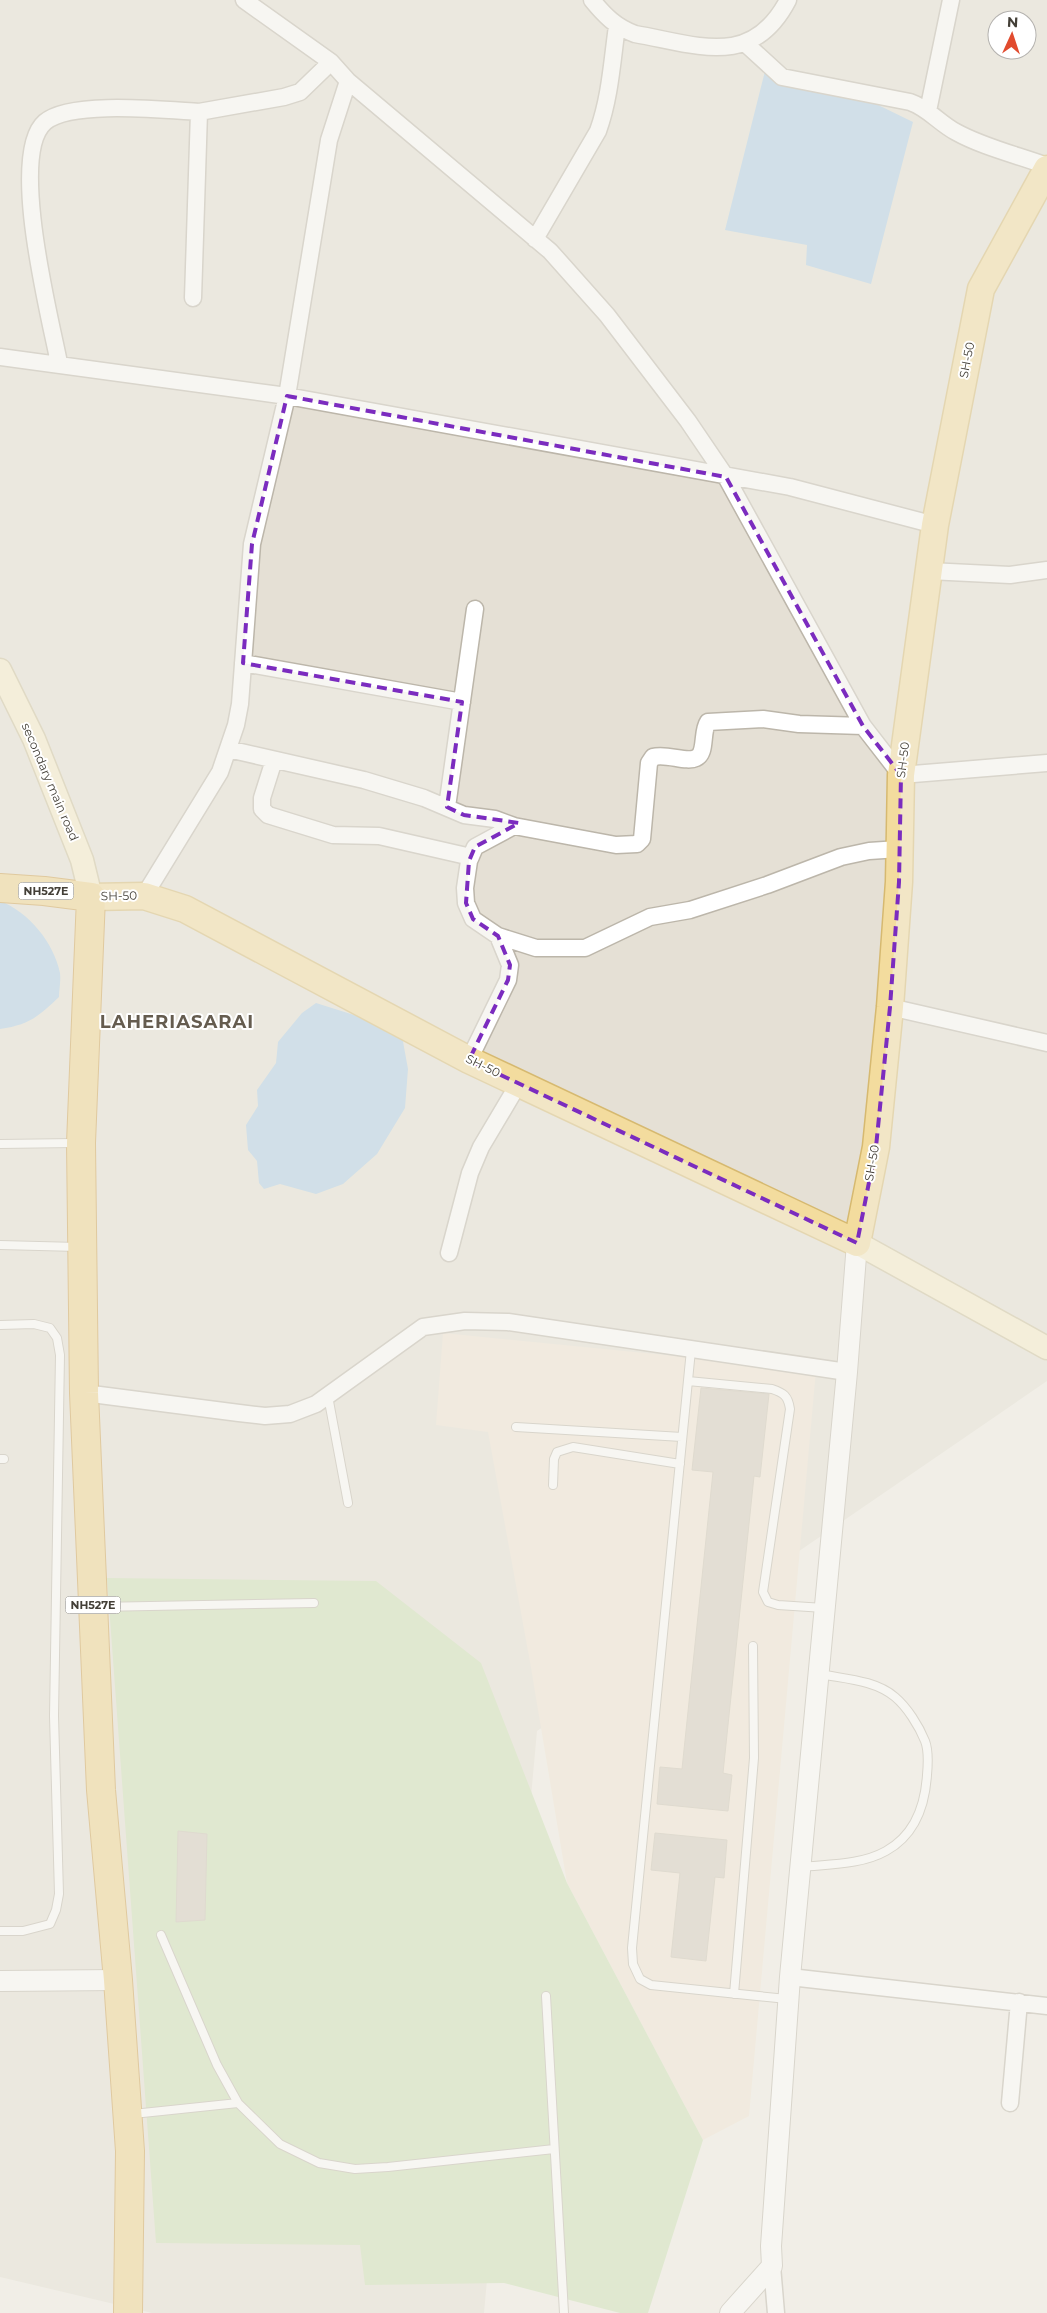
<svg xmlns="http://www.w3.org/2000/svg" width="1047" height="2313" font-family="Montserrat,sans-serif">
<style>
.residential{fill:#e5e0d5;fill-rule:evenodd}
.commercial{fill:#f1e5d4}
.green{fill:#cce1b4}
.water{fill:#aacde8}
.building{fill:#d2cabd;stroke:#cbc2b2}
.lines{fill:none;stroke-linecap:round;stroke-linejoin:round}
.service-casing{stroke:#bcb6aa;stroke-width:10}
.minor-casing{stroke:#bcb6aa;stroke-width:19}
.tertiary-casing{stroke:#bcb6aa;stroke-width:22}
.secondary-casing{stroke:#ccc09b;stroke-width:25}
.primary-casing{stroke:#d6b970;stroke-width:29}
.trunk-casing{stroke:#cb9c47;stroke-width:30}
.service{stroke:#fff;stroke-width:8}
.minor{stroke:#fff;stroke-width:16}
.tertiary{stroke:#fff;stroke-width:20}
.secondary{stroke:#f8eeca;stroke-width:22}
.primary{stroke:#f3dc9e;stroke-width:26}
.trunk{stroke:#f0d28a;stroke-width:28}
.marked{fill:none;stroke:#7b2cbf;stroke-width:4;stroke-dasharray:10 6;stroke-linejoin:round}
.labels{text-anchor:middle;stroke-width:4;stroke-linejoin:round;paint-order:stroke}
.shield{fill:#fff;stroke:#7b7973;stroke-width:1}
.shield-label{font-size:11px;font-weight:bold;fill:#433f37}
.street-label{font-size:12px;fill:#433f37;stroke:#fff}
.district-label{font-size:18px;font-weight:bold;letter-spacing:1px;fill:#655c4f;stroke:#fff}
</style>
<rect width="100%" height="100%" fill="#f1eee7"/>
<path class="residential" d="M0,0H1047V1381L537,1731L484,2313H152L0,2277ZM997,20H1027V50H997Z"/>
<path class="commercial" d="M443,1333L816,1370L749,2116L703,2140L567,1883L530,1662L488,1432L436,1425Z"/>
<path class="green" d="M107,1578L376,1581L481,1663L567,1883L703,2140L648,2313H620L504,2283L365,2285L360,2245L156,2243Z"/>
<path class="water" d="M765,71L803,87L874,103L913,122L871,284L806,265L807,245L725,230Z
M0,901C29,912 54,943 60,973C61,981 59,990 59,997C39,1016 29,1025 0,1029Z
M316,1003L354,1015L402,1036L408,1069L405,1108L377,1154L343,1184L316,1194L280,1184L264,1189L259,1183L257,1161L248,1150L246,1125L258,1106L257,1090L276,1063L278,1042L302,1013Z"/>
<path class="building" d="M701,1388L769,1394L760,1477L754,1476L723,1773L732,1775L728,1811L657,1804L660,1767L682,1769L713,1472L692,1470Z
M178,1831L207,1834L205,1920L176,1922Z
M655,1833L727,1840L724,1878L715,1877L706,1961L671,1957L680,1873L651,1870Z"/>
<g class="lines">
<g class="service-casing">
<path id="service" d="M0,1144L75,1143
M0,1245L78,1247
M0,1325L34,1324L50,1328L57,1338L60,1355L54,1716L59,1894L56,1910L50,1924L23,1931H0
M691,1350L632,1948L633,1964L640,1979L651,1985L787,1999
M688,1381L772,1389C784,1393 788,1396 790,1409L763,1592L768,1602L778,1605L824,1608
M328,1396L348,1503
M516,1427L682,1437
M0,1459H4
M553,1485L554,1459L557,1452L573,1447L680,1464
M97,1607L314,1603
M801,1867C829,1864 861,1865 886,1851C915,1835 925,1806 927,1775C928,1764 929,1751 925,1741C919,1726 907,1707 895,1697C875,1680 845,1679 820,1674
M161,1935L217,2065L238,2103L280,2144L319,2163L355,2169L388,2167L554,2149
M734,1994L754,1758L753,1646
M546,1996L564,2313
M133,2114L238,2103"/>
</g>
<g class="minor-casing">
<path id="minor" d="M244,0L331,62L348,81L550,251L607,315L688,421L726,477L863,726L901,775L1047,763
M592,0C605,16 616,27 635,34C698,45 752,69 788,0
M746,44L782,77L910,102C928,108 939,123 956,132C983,147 1017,155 1047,166
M928,111L951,0
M535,239L598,131C610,98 612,62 617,26
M193,298L199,112L284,97L300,92L331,62
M0,357L287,396L790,487L935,525
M59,363C50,317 8,154 45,122C70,100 165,110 199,112
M929,571L1010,575L1047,570
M243,663L462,702
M228,749L364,780L424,798L464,815L495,819L514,826L475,847L469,861L465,888L466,903L473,919L498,936L510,965L508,980L469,1060
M274,760L262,798V809L268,815L333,835L379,836L471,857
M447,807L475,609
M514,826L616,845L637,844L642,839L649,763L653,757C667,753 686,763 696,758C707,753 701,732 708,722L763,719L799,724L863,726
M144,896L220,772L236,725L240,704L252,544L287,396L329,140L348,81
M498,936L536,948H585L650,917L690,910L767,885L841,857L869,851L899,849
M890,1007L1047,1043
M449,1253L470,1173L481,1147L519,1083
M84,1393L239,1413L265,1416L290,1414L316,1404L423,1327L465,1321L508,1322L847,1372
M790,1977L1047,2006
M1010,2103L1019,2002
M772,2266L776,2313"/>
</g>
<g class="tertiary-casing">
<path id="tertiary" d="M0,1981L118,1980
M730,2313L772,2266L771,2246L790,1977L847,1372L857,1243"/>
</g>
<g class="secondary-casing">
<path id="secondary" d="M0,670L34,739L82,860L91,897
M857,1243L1047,1348"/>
</g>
<g class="primary-casing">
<path id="primary" d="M91,897L144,896L185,909L469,1060L857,1243L876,1147L890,1007L899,882L901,775L935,525L981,289L1047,169"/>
</g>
<g class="trunk-casing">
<path id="trunk" d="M0,888L44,891L91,897L81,1143L84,1393L101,1790L118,1980L130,2151L128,2313"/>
</g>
<use href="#service" class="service"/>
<use href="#minor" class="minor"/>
<use href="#tertiary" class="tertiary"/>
<use href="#secondary" class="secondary"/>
<use href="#primary" class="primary"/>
<use href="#trunk" class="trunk"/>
</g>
<path d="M0 0H1047V2313H0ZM287,396L726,477L863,726L901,775L899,882L890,1007L876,1147L857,1243L469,1060L508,980L510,965L498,936L473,919L466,903L469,861L475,847L519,823L464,815L447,807L462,702L243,663L252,544Z" fill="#f1eee7" fill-opacity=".55" fill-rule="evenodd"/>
<path class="marked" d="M287,396L726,477L863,726L901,775L899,882L890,1007L876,1147L857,1243L469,1060L508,980L510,965L498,936L473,919L466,903L469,861L475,847L519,823L464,815L447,807L462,702L243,663L252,544Z"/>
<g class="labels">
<g class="shield">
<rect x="18.5" y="882.5" width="55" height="17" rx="4"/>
<rect x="65.5" y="1596.5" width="55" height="17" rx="4"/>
</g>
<g class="shield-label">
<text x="46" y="895">NH527E</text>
<text x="93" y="1609">NH527E</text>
</g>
<g class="street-label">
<text transform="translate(967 360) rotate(-79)" y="4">SH-50</text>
<text transform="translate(903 760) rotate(-83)" y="4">SH-50</text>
<text transform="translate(50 782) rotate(67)" y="4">secondary main road</text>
<text transform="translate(119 896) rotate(-1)" y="4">SH-50</text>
<text transform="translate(483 1066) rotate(26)" y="4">SH-50</text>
<text transform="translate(872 1163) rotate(-80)" y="4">SH-50</text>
</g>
<g class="district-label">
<text x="177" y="1028">LAHERIASARAI</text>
</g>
</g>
<g transform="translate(1012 35) rotate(3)"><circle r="24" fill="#ffffff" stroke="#b4b2af"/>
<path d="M0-4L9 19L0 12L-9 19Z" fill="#e14b2e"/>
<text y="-8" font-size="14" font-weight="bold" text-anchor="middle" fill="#433f37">N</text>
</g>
</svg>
